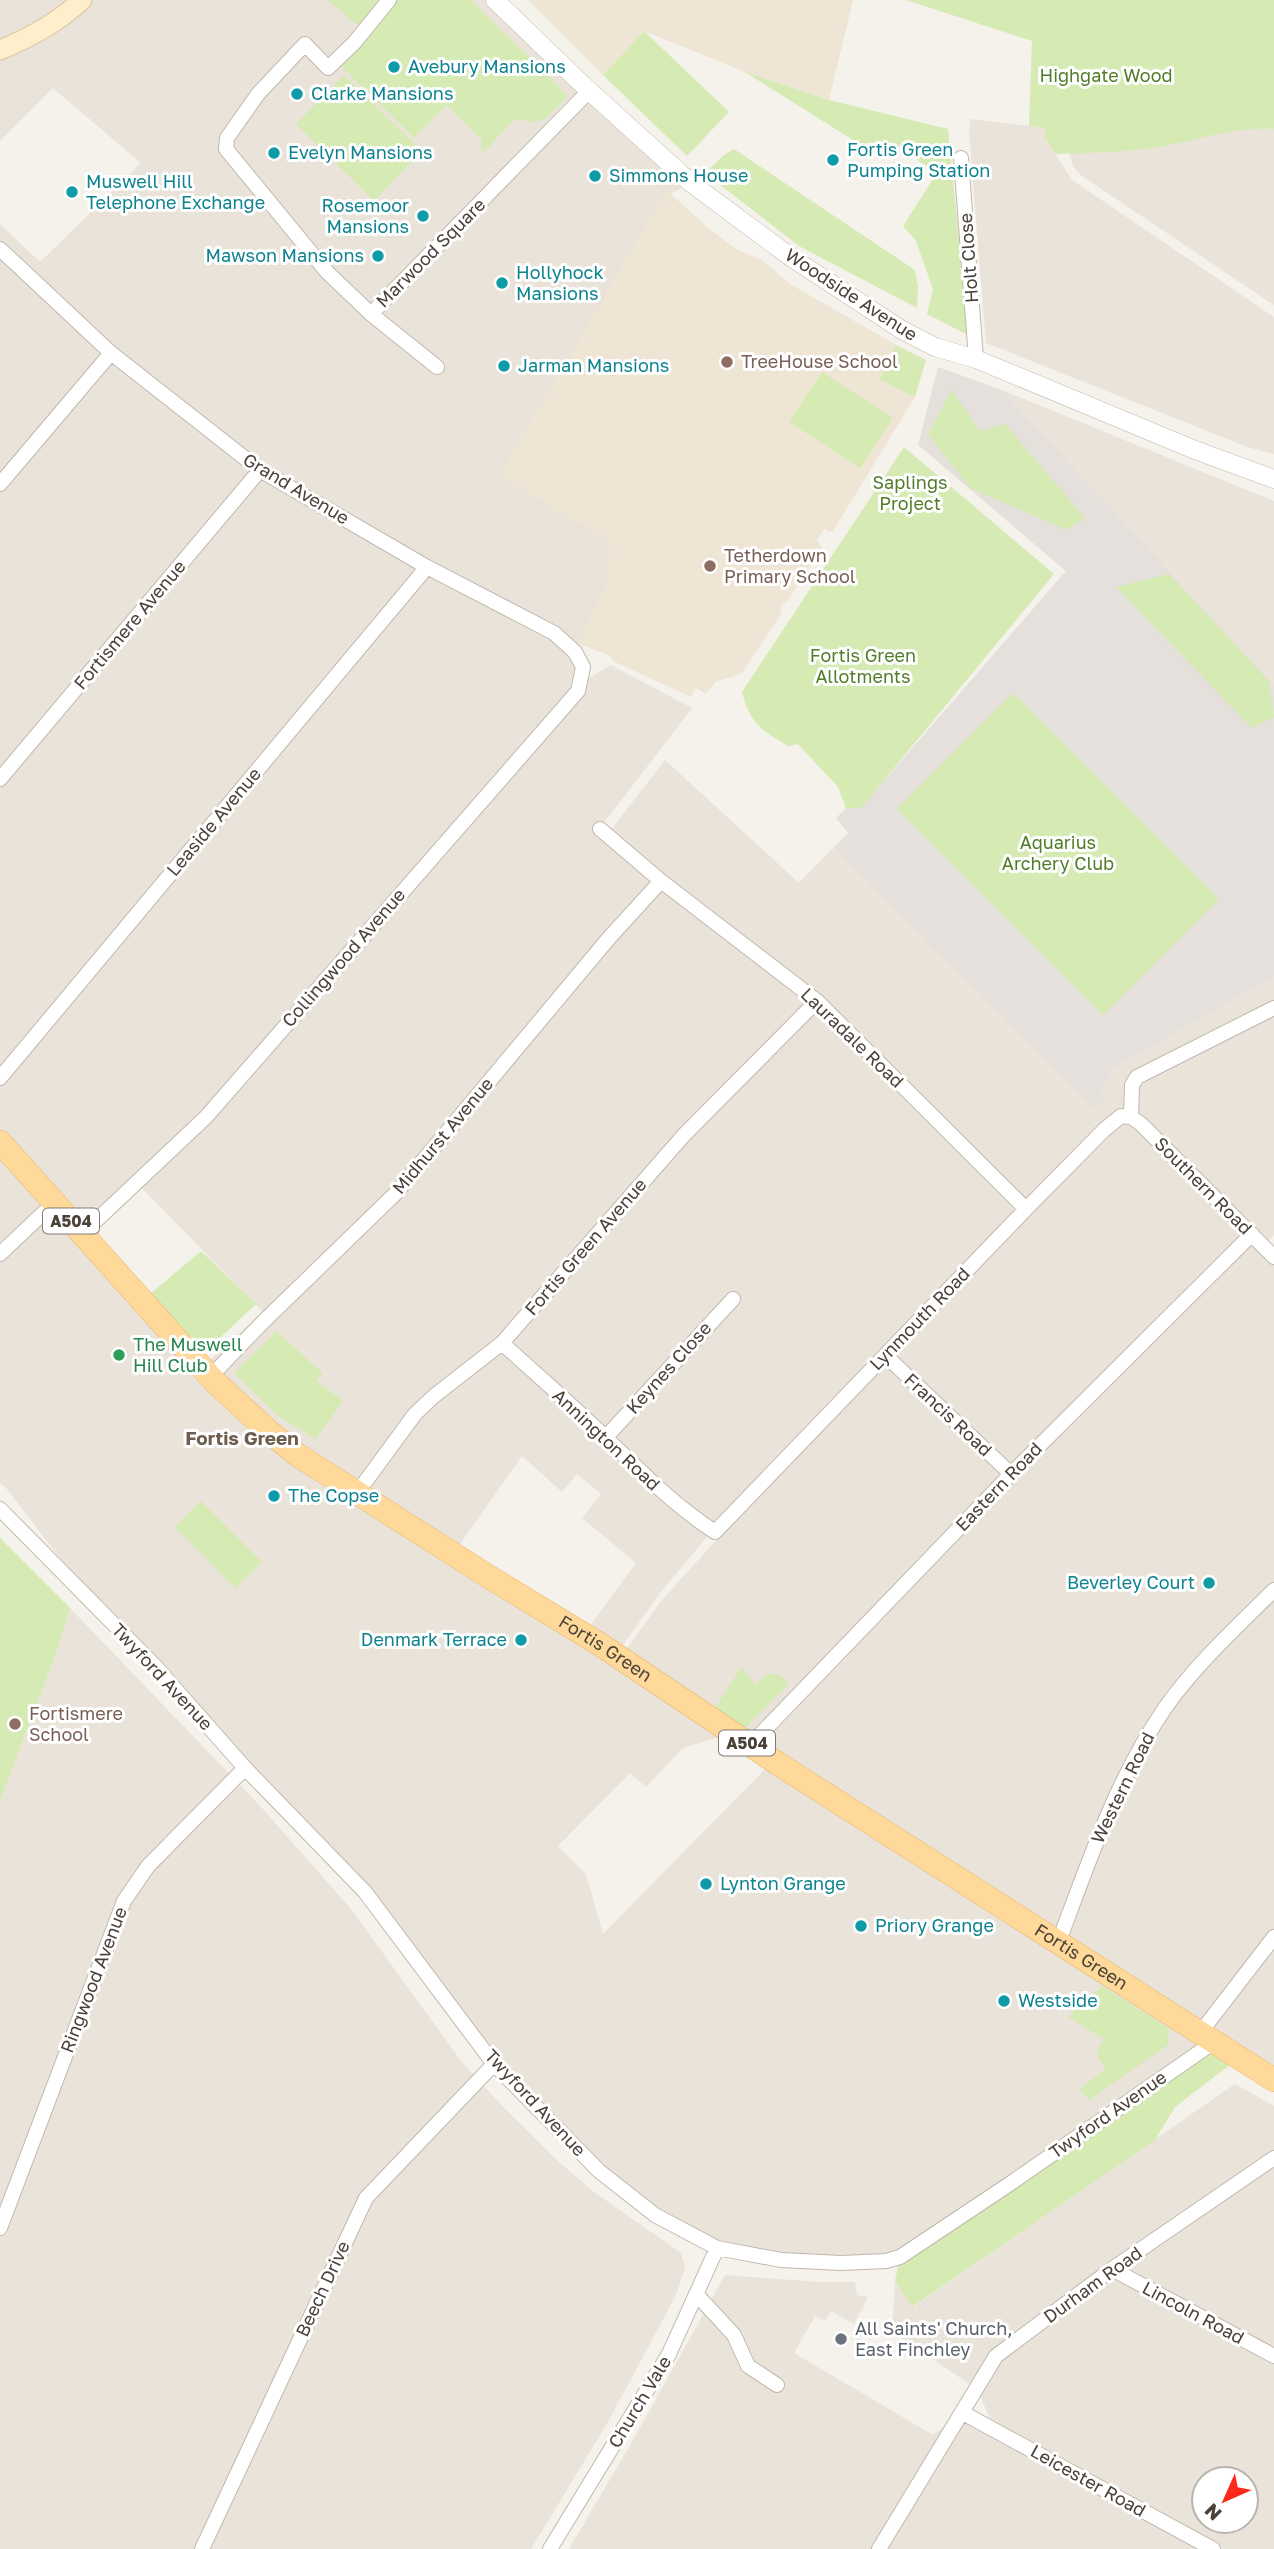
<svg xmlns="http://www.w3.org/2000/svg" width="1274" height="2549" font-family="'Golos Text',sans-serif">
<style>
.residential{fill:#e9e3d9;fill-rule:evenodd}
.industrial{fill:#e5e0dc}
.education{fill:#eee5d4}
.green{fill:#d6eab3}
.lines{fill:none;stroke-linecap:round;stroke-linejoin:round}
.minor-casing{stroke:#c1b8ad;stroke-width:16}
.tertiary-casing{stroke:#c1b8ad;stroke-width:19}
.secondary-casing{stroke:#d9c39c;stroke-width:21}
.primary-casing{stroke:#e6b568;stroke-width:24}
.minor{stroke:#fff;stroke-width:14}
.tertiary{stroke:#fff;stroke-width:18}
.secondary{stroke:#ffeecb;stroke-width:19}
.primary{stroke:#ffd99a;stroke-width:23}
.culture-dot{fill:#0f9aa8;stroke:#fff;stroke-width:2.5}
.education-dot{fill:#8d6e63;stroke:#fff;stroke-width:2.5}
.leisure-dot{fill:#2e9e5b;stroke:#fff;stroke-width:2.5}
.worship-dot{fill:#6b7280;stroke:#fff;stroke-width:2.5}
.labels{text-anchor:middle;stroke-width:6;stroke-linejoin:round;paint-order:stroke}
.shield{fill:#fff;stroke:#807a74;stroke-width:2}
.shield-label{font-size:16px;font-weight:bold;fill:#4a4138}
.culture-label{font-size:18px;fill:#0d838f;stroke:#fff;text-anchor:start}
.park-label{font-size:18px;fill:#517d29;stroke:#fff}
.street-label{font-size:18px;fill:#4a4138;stroke:#fff}
.education-label{font-size:18px;fill:#785e54;stroke:#fff;text-anchor:start}
.leisure-label{font-size:18px;fill:#27864d;stroke:#fff;text-anchor:start}
.worship-label{font-size:18px;fill:#5b616d;stroke:#fff;text-anchor:start}
.neighbourhood-label{font-size:19px;font-weight:bold;fill:#6d5e4f;stroke:#fff}
</style>
<rect width="100%" height="100%" fill="#f5f1eb"/>
<path class="residential" d="M0,0H495L691,183L662,198L611,542L608,583L575,651L582,682L611,665L692,708L600,828L607,835L665,760L799,883L833,848L1094,1107L1099,1089L1109,1079L1113,1069L1274,976V1235L1264,1246L1274,1250V2080L1213,2042L886,2261L717,2248L655,2215L494,2064L365,1892L96,1605L7,1489L0,1483V224L40,262L141,163L53,88L0,141ZM137,1183L263,1312L203,1366L83,1234ZM522,1456L562,1492L577,1474L601,1494L582,1518L636,1563L584,1634L453,1554ZM712,1531L720,1536L662,1600L620,1658L616,1655L660,1593ZM732,1733L773,1761L603,1934L586,1874L558,1846L630,1773L646,1787L683,1748Z
M971,119L1045,128V138L1072,180L1274,317V454L1247,447L986,343L969,131Z
M1249,127L1274,129V305L1082,176L1073,167L1069,153L1152,148Z
M1002,390L1274,501V686L1169,574Z
M70,1608L261,1807L351,1909L461,2061L502,2106L560,2163L594,2192L681,2253L685,2268L676,2295L608,2422L531,2549H0V1801L58,1648Z
M1235,2084L1274,2106V2549H1223L990,2418L977,2389L892,2332L895,2281L913,2307ZM1204,2479H1246V2521H1204Z
M725,2275L818,2282H855L857,2295L868,2297L854,2324L831,2311L825,2321L815,2316L794,2353L933,2435L963,2412L1214,2549H569L632,2442Z"/>
<path class="industrial" d="M938,367L1002,390L1274,686V976L1113,1069L1109,1079L1099,1089L1106,1097L1094,1108L833,848L848,833L836,818L846,808L861,807L1066,571L918,445Z"/>
<path class="education" d="M528,0H853L829,100L745,72L644,31L603,75Z
M670,193L707,227L736,249L762,260L790,284L896,345L879,378L915,397L833,531L829,532L824,529L817,540L822,549L786,603L781,604V614L741,674L715,682L706,694L696,688L691,697L613,661L609,655L579,644L586,626L608,583L611,542L499,476L662,198Z"/>
<path class="green" d="M327,0H379L359,26Z
M397,0H471L568,96L546,119L534,122L515,119L484,152L481,149V139L446,105L414,138L340,65L382,22Z
M906,0H1274V129C1230,126 1195,142 1152,148C1120,152 1087,153 1055,154L1045,137V128L1029,126L1032,41Z
M644,31L729,112L687,156L603,75Z
M745,72L829,100L948,129L967,321L966,334L927,314L933,289L916,241L903,226L937,173L890,142L880,157Z
M344,75L422,151L374,201L296,124Z
M734,149L915,270L918,287L917,308L799,246L705,173L724,155Z
M896,345L926,360L915,397L879,379Z
M822,372L893,418L860,468L789,422Z
M952,390L980,431L1005,424L1085,518L1067,530L970,488L928,434Z
M904,447L1054,574L861,808H846L838,787L798,744L788,746C761,730 750,723 742,692Z
M1169,574L1269,681L1274,717L1252,728L1116,587Z
M1013,693L1219,899L1103,1015L897,809Z
M201,1251L256,1304L208,1349L143,1300Z
M277,1331L323,1374L316,1381L343,1401L316,1439L278,1416L234,1373Z
M201,1501L262,1562L235,1588L175,1527Z
M0,1538L70,1608L58,1648L0,1801Z
M741,1668L757,1685L768,1673L780,1675L789,1684L746,1727L715,1708Z
M1102,1986L1169,2029L1168,2045L1089,2100L1080,2089L1106,2069C1095,2054 1095,2055 1104,2039L1068,2017Z
M1214,2042L1239,2058L1175,2107L1155,2140L912,2307L895,2281L900,2257Z"/>
<g class="lines">
<g class="minor-casing">
<path id="minor" d="M389,0L354,43L328,68L305,44L258,94L227,138L226,149L327,272L371,314L589,91
M961,158L976,359
M0,249L111,353L260,470L427,567L554,633L575,652L583,667L578,691L206,1117L83,1233
M371,314L437,367
M0,484L111,353
M0,779L260,470
M600,829L661,881L817,1001L1026,1209
M0,1078L427,567
M1131,1117L1132,1085L1137,1077L1274,1008
M0,1254L54,1203
M502,1343C536,1374 572,1405 605,1437C643,1473 671,1503 715,1532L1026,1209L1104,1130L1121,1116L1131,1117L1141,1124L1274,1257
M886,1356L1011,1474
M210,1377L262,1323L396,1193L609,938L661,881
M606,1437L733,1299
M357,1493L415,1414L434,1396L502,1343L684,1135L817,1001
M0,1509L155,1666L245,1768L365,1892L494,2064L599,2171L655,2215L717,2248L781,2260L841,2263L886,2261L900,2257L1011,2183L1214,2042
M750,1745L1011,1474L1252,1234
M1059,1941C1089,1861 1116,1780 1165,1708C1196,1664 1236,1628 1274,1590
M1200,2033L1274,1937
M0,2228L124,1901L148,1866L245,1768
M1112,2269L1274,2356
M697,2295L734,2335L748,2366L777,2385
M963,2413L1213,2549
M202,2549L366,2198L494,2064
M550,2549L669,2354L717,2248
M879,2549L996,2356L1112,2269L1274,2158"/>
</g>
<g class="tertiary-casing">
<path id="tertiary" d="M495,0L584,86L691,183L792,258L902,330L935,347L976,359L1195,450L1274,479"/>
</g>
<g class="secondary-casing">
<path id="secondary" d="M0,50C31,37 57,23 82,0"/>
</g>
<g class="primary-casing">
<g id="primary">
<path id="s1" d="M0,1142L215,1382L266,1429L296,1454L483,1573L601,1645L780,1765L1274,2080"/>
</g>
</g>
<use href="#minor" class="minor"/>
<use href="#tertiary" class="tertiary"/>
<use href="#secondary" class="secondary"/>
<use href="#primary" class="primary"/>
</g>
<g class="culture-dot">
<circle cx="394" cy="67" r="7"/>
<circle cx="297" cy="94" r="7"/>
<circle cx="274" cy="153" r="7"/>
<circle cx="833" cy="160" r="7"/>
<circle cx="595" cy="176" r="7"/>
<circle cx="72" cy="192" r="7"/>
<circle cx="423" cy="216" r="7"/>
<circle cx="378" cy="256" r="7"/>
<circle cx="502" cy="283" r="7"/>
<circle cx="504" cy="366" r="7"/>
<circle cx="274" cy="1496" r="7"/>
<circle cx="1209" cy="1583" r="7"/>
<circle cx="521" cy="1640" r="7"/>
<circle cx="706" cy="1884" r="7"/>
<circle cx="861" cy="1926" r="7"/>
<circle cx="1004" cy="2001" r="7"/>
</g>
<g class="education-dot">
<circle cx="727" cy="362" r="7"/>
<circle cx="710" cy="566" r="7"/>
<circle cx="15" cy="1724" r="7"/>
</g>
<circle class="leisure-dot" cx="119" cy="1355" r="7"/>
<circle class="worship-dot" cx="841" cy="2339" r="7"/>
<g class="labels">
<g class="shield">
<rect x="43" y="1208.5" width="56" height="25" rx="5"/>
<rect x="719" y="1730.5" width="56" height="25" rx="5"/>
</g>
<g class="shield-label">
<text x="71" y="1227">A504</text>
<text x="747" y="1749">A504</text>
</g>
<g class="culture-label">
<text x="408" y="73">Avebury Mansions</text>
<text x="311" y="100">Clarke Mansions</text>
<text x="847" y="156">Fortis Green<tspan x="847" dy="21">Pumping Station</tspan></text>
<text x="288" y="159">Evelyn Mansions</text>
<text x="609" y="182">Simmons House</text>
<text x="86" y="188">Muswell Hill<tspan x="86" dy="21">Telephone Exchange</tspan></text>
<text x="409" y="212" text-anchor="end">Rosemoor<tspan x="409" dy="21">Mansions</tspan></text>
<text x="364" y="262" text-anchor="end">Mawson Mansions</text>
<text x="516" y="279">Hollyhock<tspan x="516" dy="21">Mansions</tspan></text>
<text x="518" y="372">Jarman Mansions</text>
<text x="288" y="1502">The Copse</text>
<text x="1195" y="1589" text-anchor="end">Beverley Court</text>
<text x="507" y="1646" text-anchor="end">Denmark Terrace</text>
<text x="720" y="1890">Lynton Grange</text>
<text x="875" y="1932">Priory Grange</text>
<text x="1018" y="2007">Westside</text>
</g>
<g class="park-label">
<text x="1106" y="82">Highgate Wood</text>
<text x="910" y="489">Saplings<tspan x="910" dy="21">Project</tspan></text>
<text x="863" y="662">Fortis Green<tspan x="863" dy="21">Allotments</tspan></text>
<text x="1058" y="849">Aquarius<tspan x="1058" dy="21">Archery Club</tspan></text>
</g>
<g class="street-label">
<text transform="translate(431 253) rotate(-45)" y="6">Marwood Square</text>
<text transform="translate(969 258) rotate(-94)" y="6">Holt Close</text>
<text transform="translate(851 295) rotate(33)" y="6">Woodside Avenue</text>
<text transform="translate(296 489) rotate(31)" y="6">Grand Avenue</text>
<text transform="translate(130 625) rotate(-50)" y="6">Fortismere Avenue</text>
<text transform="translate(214 822) rotate(-50)" y="6">Leaside Avenue</text>
<text transform="translate(344 958) rotate(-49)" y="6">Collingwood Avenue</text>
<text transform="translate(852 1038) rotate(44)" y="6">Lauradale Road</text>
<text transform="translate(443 1136) rotate(-50)" y="6">Midhurst Avenue</text>
<text transform="translate(1203 1186) rotate(45)" y="6">Southern Road</text>
<text transform="translate(586 1247) rotate(-49)" y="6">Fortis Green Avenue</text>
<text transform="translate(920 1319) rotate(-46)" y="6">Lynmouth Road</text>
<text transform="translate(669 1368) rotate(-48)" y="6">Keynes Close</text>
<text transform="translate(948 1415) rotate(43)" y="6">Francis Road</text>
<text transform="translate(606 1440) rotate(43)" y="6">Annington Road</text>
<text transform="translate(999 1487) rotate(-46)" y="6">Eastern Road</text>
<text dy="6" stroke="none"><textPath href="#s1" startOffset="796">Fortis Green</textPath></text>
<text transform="translate(162 1677) rotate(47)" y="6">Twyford Avenue</text>
<text transform="translate(1123 1788) rotate(-64)" y="6">Western Road</text>
<text dy="6" stroke="none"><textPath href="#s1" startOffset="1363">Fortis Green</textPath></text>
<text transform="translate(94 1980) rotate(-69)" y="6">Ringwood Avenue</text>
<text transform="translate(535 2103) rotate(47)" y="6">Twyford Avenue</text>
<text transform="translate(1108 2115) rotate(-35)" y="6">Twyford Avenue</text>
<text transform="translate(1093 2285) rotate(-36)" y="6">Durham Road</text>
<text transform="translate(323 2289) rotate(-65)" y="6">Beech Drive</text>
<text transform="translate(1193 2313) rotate(28)" y="6">Lincoln Road</text>
<text transform="translate(640 2402) rotate(-59)" y="6">Church Vale</text>
<text transform="translate(1088 2481) rotate(29)" y="6">Leicester Road</text>
</g>
<g class="education-label">
<text x="741" y="368">TreeHouse School</text>
<text x="724" y="562">Tetherdown<tspan x="724" dy="21">Primary School</tspan></text>
<text x="29" y="1720">Fortismere<tspan x="29" dy="21">School</tspan></text>
</g>
<g class="leisure-label">
<text x="133" y="1351">The Muswell<tspan x="133" dy="21">Hill Club</tspan></text>
</g>
<g class="worship-label">
<text x="855" y="2335">All Saints' Church,<tspan x="855" dy="21">East Finchley</tspan></text>
</g>
<g class="neighbourhood-label">
<text x="242" y="1445">Fortis Green</text>
</g>
</g>
<g transform="translate(1225 2500) rotate(225)"><circle r="33" fill="#ffffff" stroke="#b7b3af" stroke-width="2"/>
<path d="M0-5L12 26L0 18L-12 26Z" fill="#fc291b"/>
<text y="-10" font-size="19" font-weight="bold" text-anchor="middle" fill="#4a4138">N</text>
</g>
</svg>
